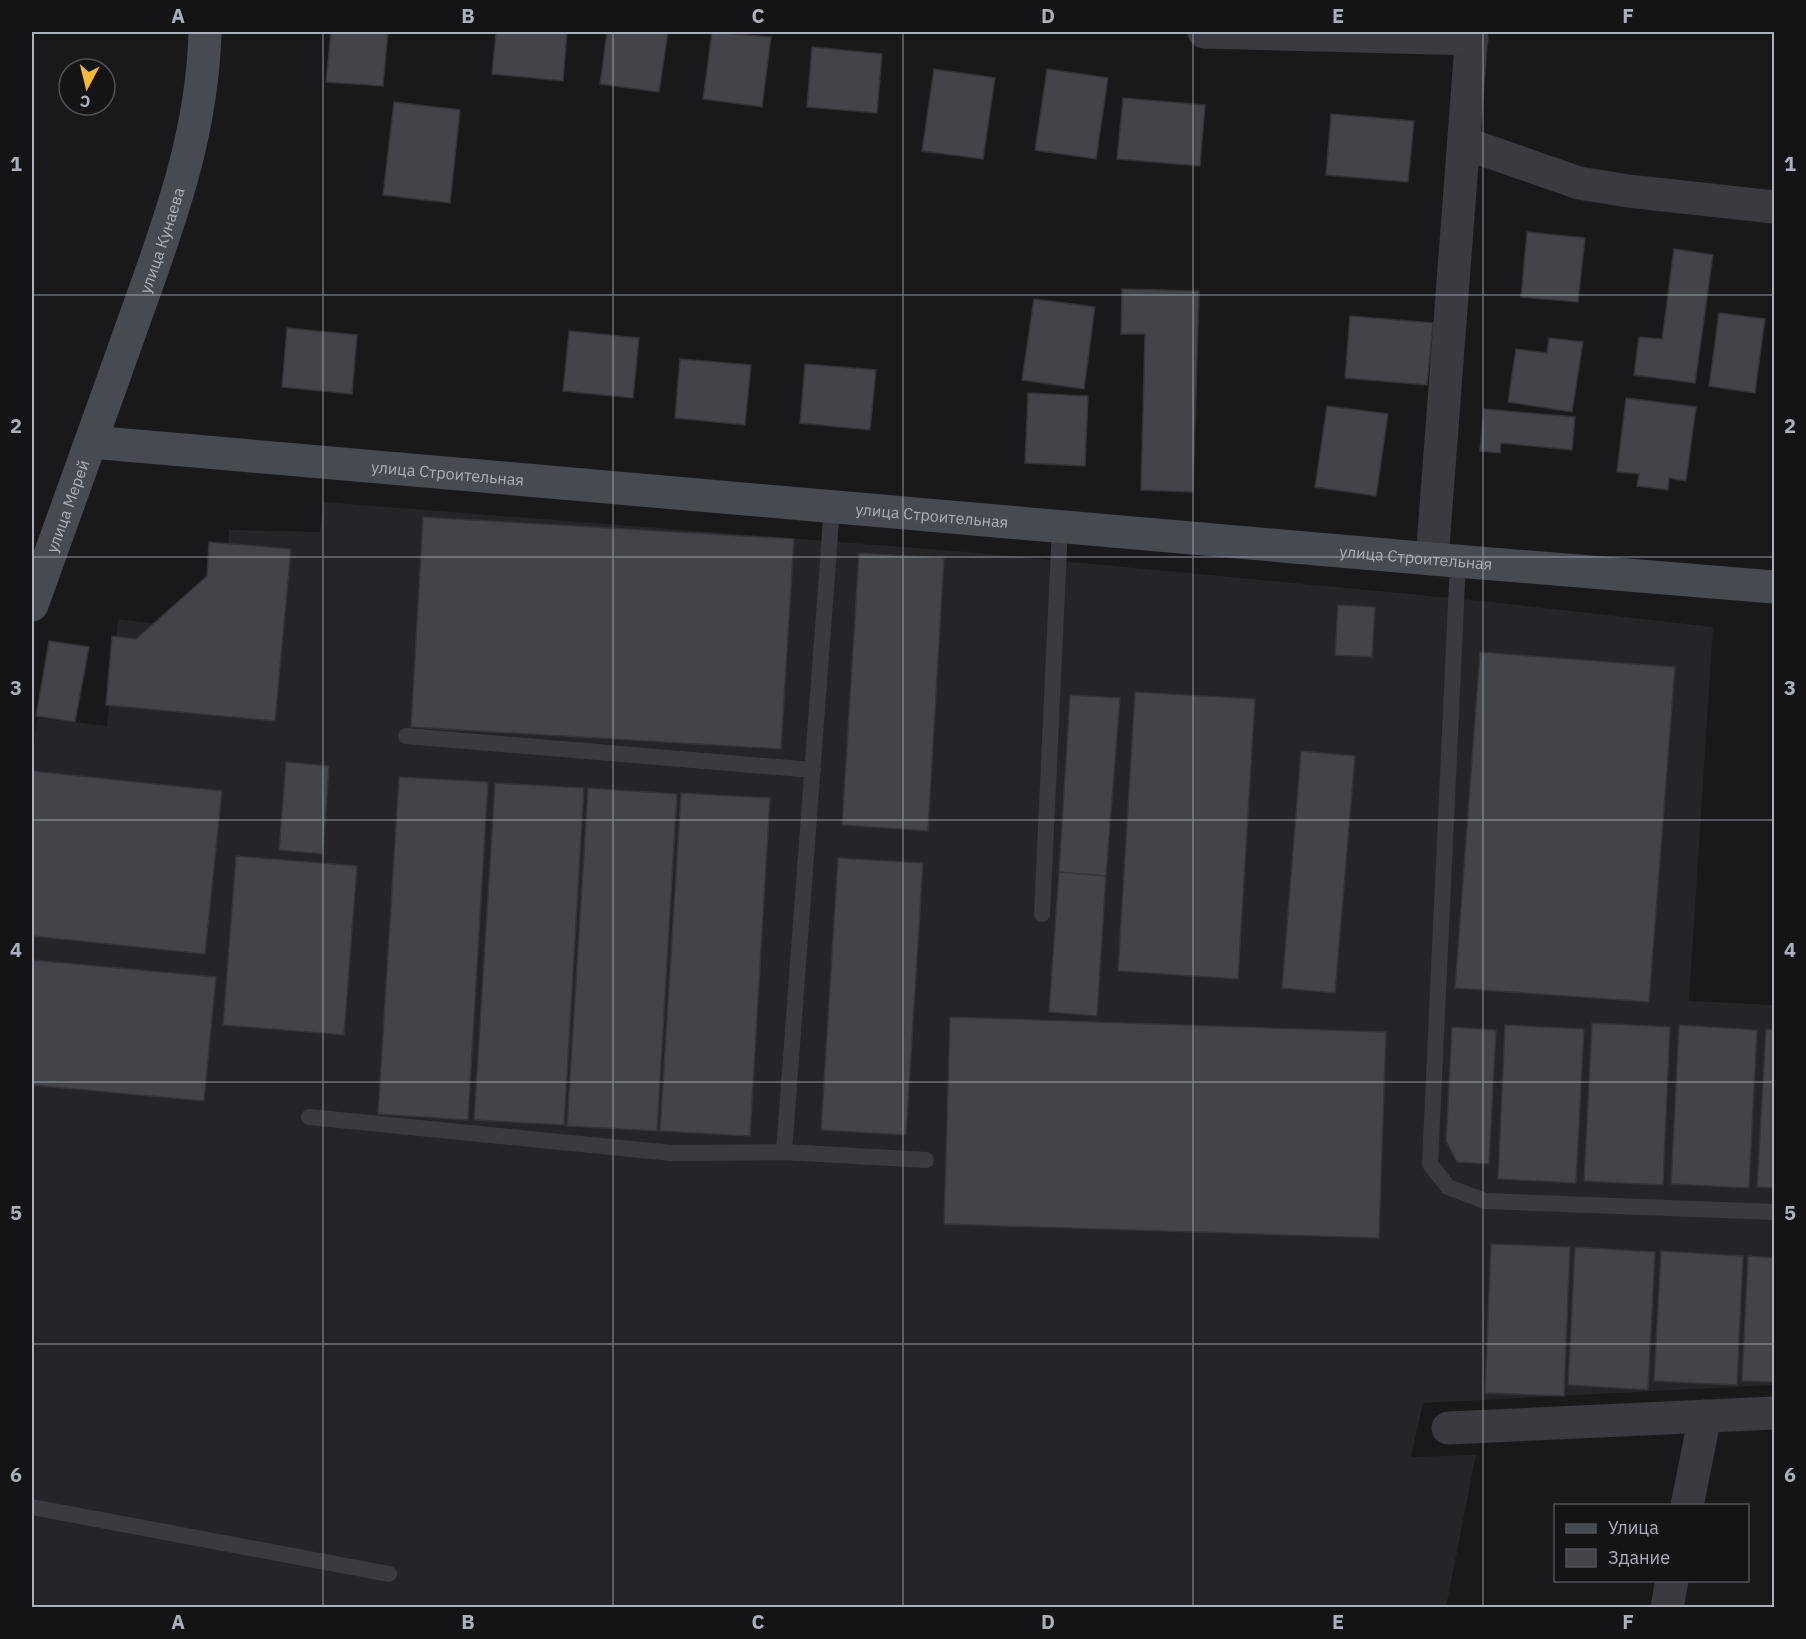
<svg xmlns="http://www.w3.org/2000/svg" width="1806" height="1639" font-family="'IBM Plex Sans',sans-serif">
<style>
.built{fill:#252529}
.building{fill:#434449;stroke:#333338;stroke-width:1.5}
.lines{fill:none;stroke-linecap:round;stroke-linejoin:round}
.lane{stroke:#3a3b41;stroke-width:16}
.street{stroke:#3a3b41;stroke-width:33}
.secondary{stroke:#484a51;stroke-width:33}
.grid{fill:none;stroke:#abb0bb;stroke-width:1.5;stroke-opacity:0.55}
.labels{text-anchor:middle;stroke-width:4.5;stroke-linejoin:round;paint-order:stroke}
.street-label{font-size:16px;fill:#abb0bb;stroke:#141417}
.neatline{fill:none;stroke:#abb0bb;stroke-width:2}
.grid-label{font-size:20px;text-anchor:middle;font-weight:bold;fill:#abb0bb}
</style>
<rect width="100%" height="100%" fill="#19191c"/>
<path class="built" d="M323 502 967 552 1483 601 1713 627 1689 1001 1774 1005V1385L1423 1403 1411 1457 1476 1455 1446 1607 32 1608V765L37 718 107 726 118 619 167 625 228 559 229 530 320 532Z"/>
<path class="building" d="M331 32H388L383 86 326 82Z
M496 32H567L563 81 492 74Z
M607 32H668L659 92 600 84Z
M712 32 771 37 762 107 703 99Z
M812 47 882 54 877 113 807 107Z
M934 69 995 78 983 159 922 151Z
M1047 69 1108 78 1096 159 1035 150Z
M1123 98 1205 105 1200 166 1117 159Z
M394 102 460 110 450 203 383 195Z
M1331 114 1414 121 1408 182 1326 175Z
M1527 232 1585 238 1578 302 1521 297Z
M1674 249 1713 255 1695 383 1634 375 1639 337 1662 339Z
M1122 289 1199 291 1193 492 1141 490 1145 334H1121Z
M1034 299 1095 307 1084 389 1022 380Z
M1719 313 1765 319 1755 393 1709 386Z
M1350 316 1433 323 1427 385 1345 378Z
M287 328 357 335 352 394 282 387Z
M569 331 639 338 633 398 563 391Z
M1549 338 1583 342 1572 412 1508 402 1516 349 1547 353Z
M680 359 751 365 745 425 675 418Z
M805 364 876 370 870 430 800 423Z
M1028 393 1088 396 1085 466 1025 463Z
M1626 398 1696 407 1686 481 1669 478 1668 490 1637 486 1639 474 1617 472Z
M1327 406 1388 414 1376 496 1315 487Z
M1484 409 1575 417 1572 450 1501 443 1500 453 1480 451Z
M423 517 794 539 781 749 411 727Z
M209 542 291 549 275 721 106 705 112 636 136 639 207 576Z
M859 553 944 558 928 831 842 825Z
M1338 605 1375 607 1372 657 1335 655Z
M49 641 89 647 75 722 36 716Z
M1480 652 1675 667 1649 1002 1455 988Z
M1135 692 1255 699 1238 979 1118 971Z
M1070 695 1120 698 1106 876 1059 872Z
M1301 751 1355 756 1335 993 1282 988Z
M286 762 329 766 323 854 279 850Z
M32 771 222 791 205 954 32 936Z
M399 777 488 782 468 1120 378 1114Z
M495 783 584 788 564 1125 474 1120Z
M588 788 677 794 657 1131 567 1126Z
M681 793 770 798 750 1136 660 1131Z
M236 856 357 866 344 1035 223 1025Z
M838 858 923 863 906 1135 821 1130Z
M1059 872 1106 876 1097 1016 1049 1012Z
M32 960 216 977 204 1101 32 1085Z
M950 1017 1386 1032 1379 1238 944 1224Z
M1592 1023 1670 1027 1663 1185 1584 1181Z
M1505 1025 1584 1029 1576 1183 1498 1179Z
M1679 1025 1757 1030 1749 1188 1671 1184Z
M1452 1027 1496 1030 1489 1164 1457 1162 1446 1141Z
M1766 1029 1774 1030V1188L1757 1187Z
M1491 1244 1570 1247 1564 1396 1485 1393Z
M1575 1247 1655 1252 1648 1390 1568 1385Z
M1661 1251 1743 1256 1737 1385 1654 1381Z
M1748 1256 1774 1258V1382L1742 1381Z"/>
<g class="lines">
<path class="lane" d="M1458 561 1430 1164 1448 1187 1485 1201 1774 1212
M406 736 813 770
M1042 914 1060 527
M309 1117 672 1153 784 1152 926 1160
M784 1152 832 507
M32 1507 389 1574"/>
<path class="street" d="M1204 32 1472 39
M1464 143 1579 183 1628 191 1774 207
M1432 559 1472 32
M1448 1428 1774 1413
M1687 1506 1705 1416
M1667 1608 1672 1580"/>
<g class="secondary">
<path id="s1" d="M91 442 1432 559 1774 587"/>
<path id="s2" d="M32 605C64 515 97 425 129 335 165 233 202 142 205 32"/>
</g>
</g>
<path class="grid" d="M323 32V1608M613 32V1608M903 32V1608M1193 32V1608M1483 32V1608M32 295H1774M32 557H1774M32 820H1774M32 1082H1774M32 1344H1774"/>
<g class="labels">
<g class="street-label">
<text dy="6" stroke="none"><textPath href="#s2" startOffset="387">улица Кунаева</textPath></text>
<text dy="6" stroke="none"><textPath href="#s1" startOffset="358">улица Строительная</textPath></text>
<text dy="6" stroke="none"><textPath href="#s2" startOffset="105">улица Мерей</textPath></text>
<text dy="6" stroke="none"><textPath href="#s1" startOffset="844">улица Строительная</textPath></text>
<text dy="6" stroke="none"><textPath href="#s1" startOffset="1330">улица Строительная</textPath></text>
</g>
</g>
<rect width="1806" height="1639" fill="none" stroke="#141417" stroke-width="66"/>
<rect x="1554" y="1504" width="195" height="78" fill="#141417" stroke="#505259" stroke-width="1.5"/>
<rect x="1566" y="1524" width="30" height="9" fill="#484a51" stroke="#505259" stroke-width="1.5"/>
<text x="1608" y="1534" font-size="18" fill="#abb0bb">Улица</text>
<rect x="1566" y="1549" width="30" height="18" fill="#434449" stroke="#505259" stroke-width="1.5"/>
<text x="1608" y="1564" font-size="18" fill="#abb0bb">Здание</text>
<g transform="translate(87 87) rotate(187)"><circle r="28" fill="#141417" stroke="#505259" stroke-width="1.5"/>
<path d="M0-4.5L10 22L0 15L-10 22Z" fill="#f6b936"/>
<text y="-9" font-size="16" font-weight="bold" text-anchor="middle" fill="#abb0bb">С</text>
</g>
<rect x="33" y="33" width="1740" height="1573" class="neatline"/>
<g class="grid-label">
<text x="178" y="23">A</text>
<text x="468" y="23">B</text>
<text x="758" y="23">C</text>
<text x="1048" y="23">D</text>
<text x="1338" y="23">E</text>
<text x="1628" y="23">F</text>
<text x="16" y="171">1</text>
<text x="1790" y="171">1</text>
<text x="16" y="433">2</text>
<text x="1790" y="433">2</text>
<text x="16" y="695">3</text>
<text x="1790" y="695">3</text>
<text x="16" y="957">4</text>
<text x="1790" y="957">4</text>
<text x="16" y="1220">5</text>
<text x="1790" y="1220">5</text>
<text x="16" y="1482">6</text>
<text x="1790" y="1482">6</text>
<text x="178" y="1629">A</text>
<text x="468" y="1629">B</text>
<text x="758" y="1629">C</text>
<text x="1048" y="1629">D</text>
<text x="1338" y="1629">E</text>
<text x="1628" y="1629">F</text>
</g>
</svg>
